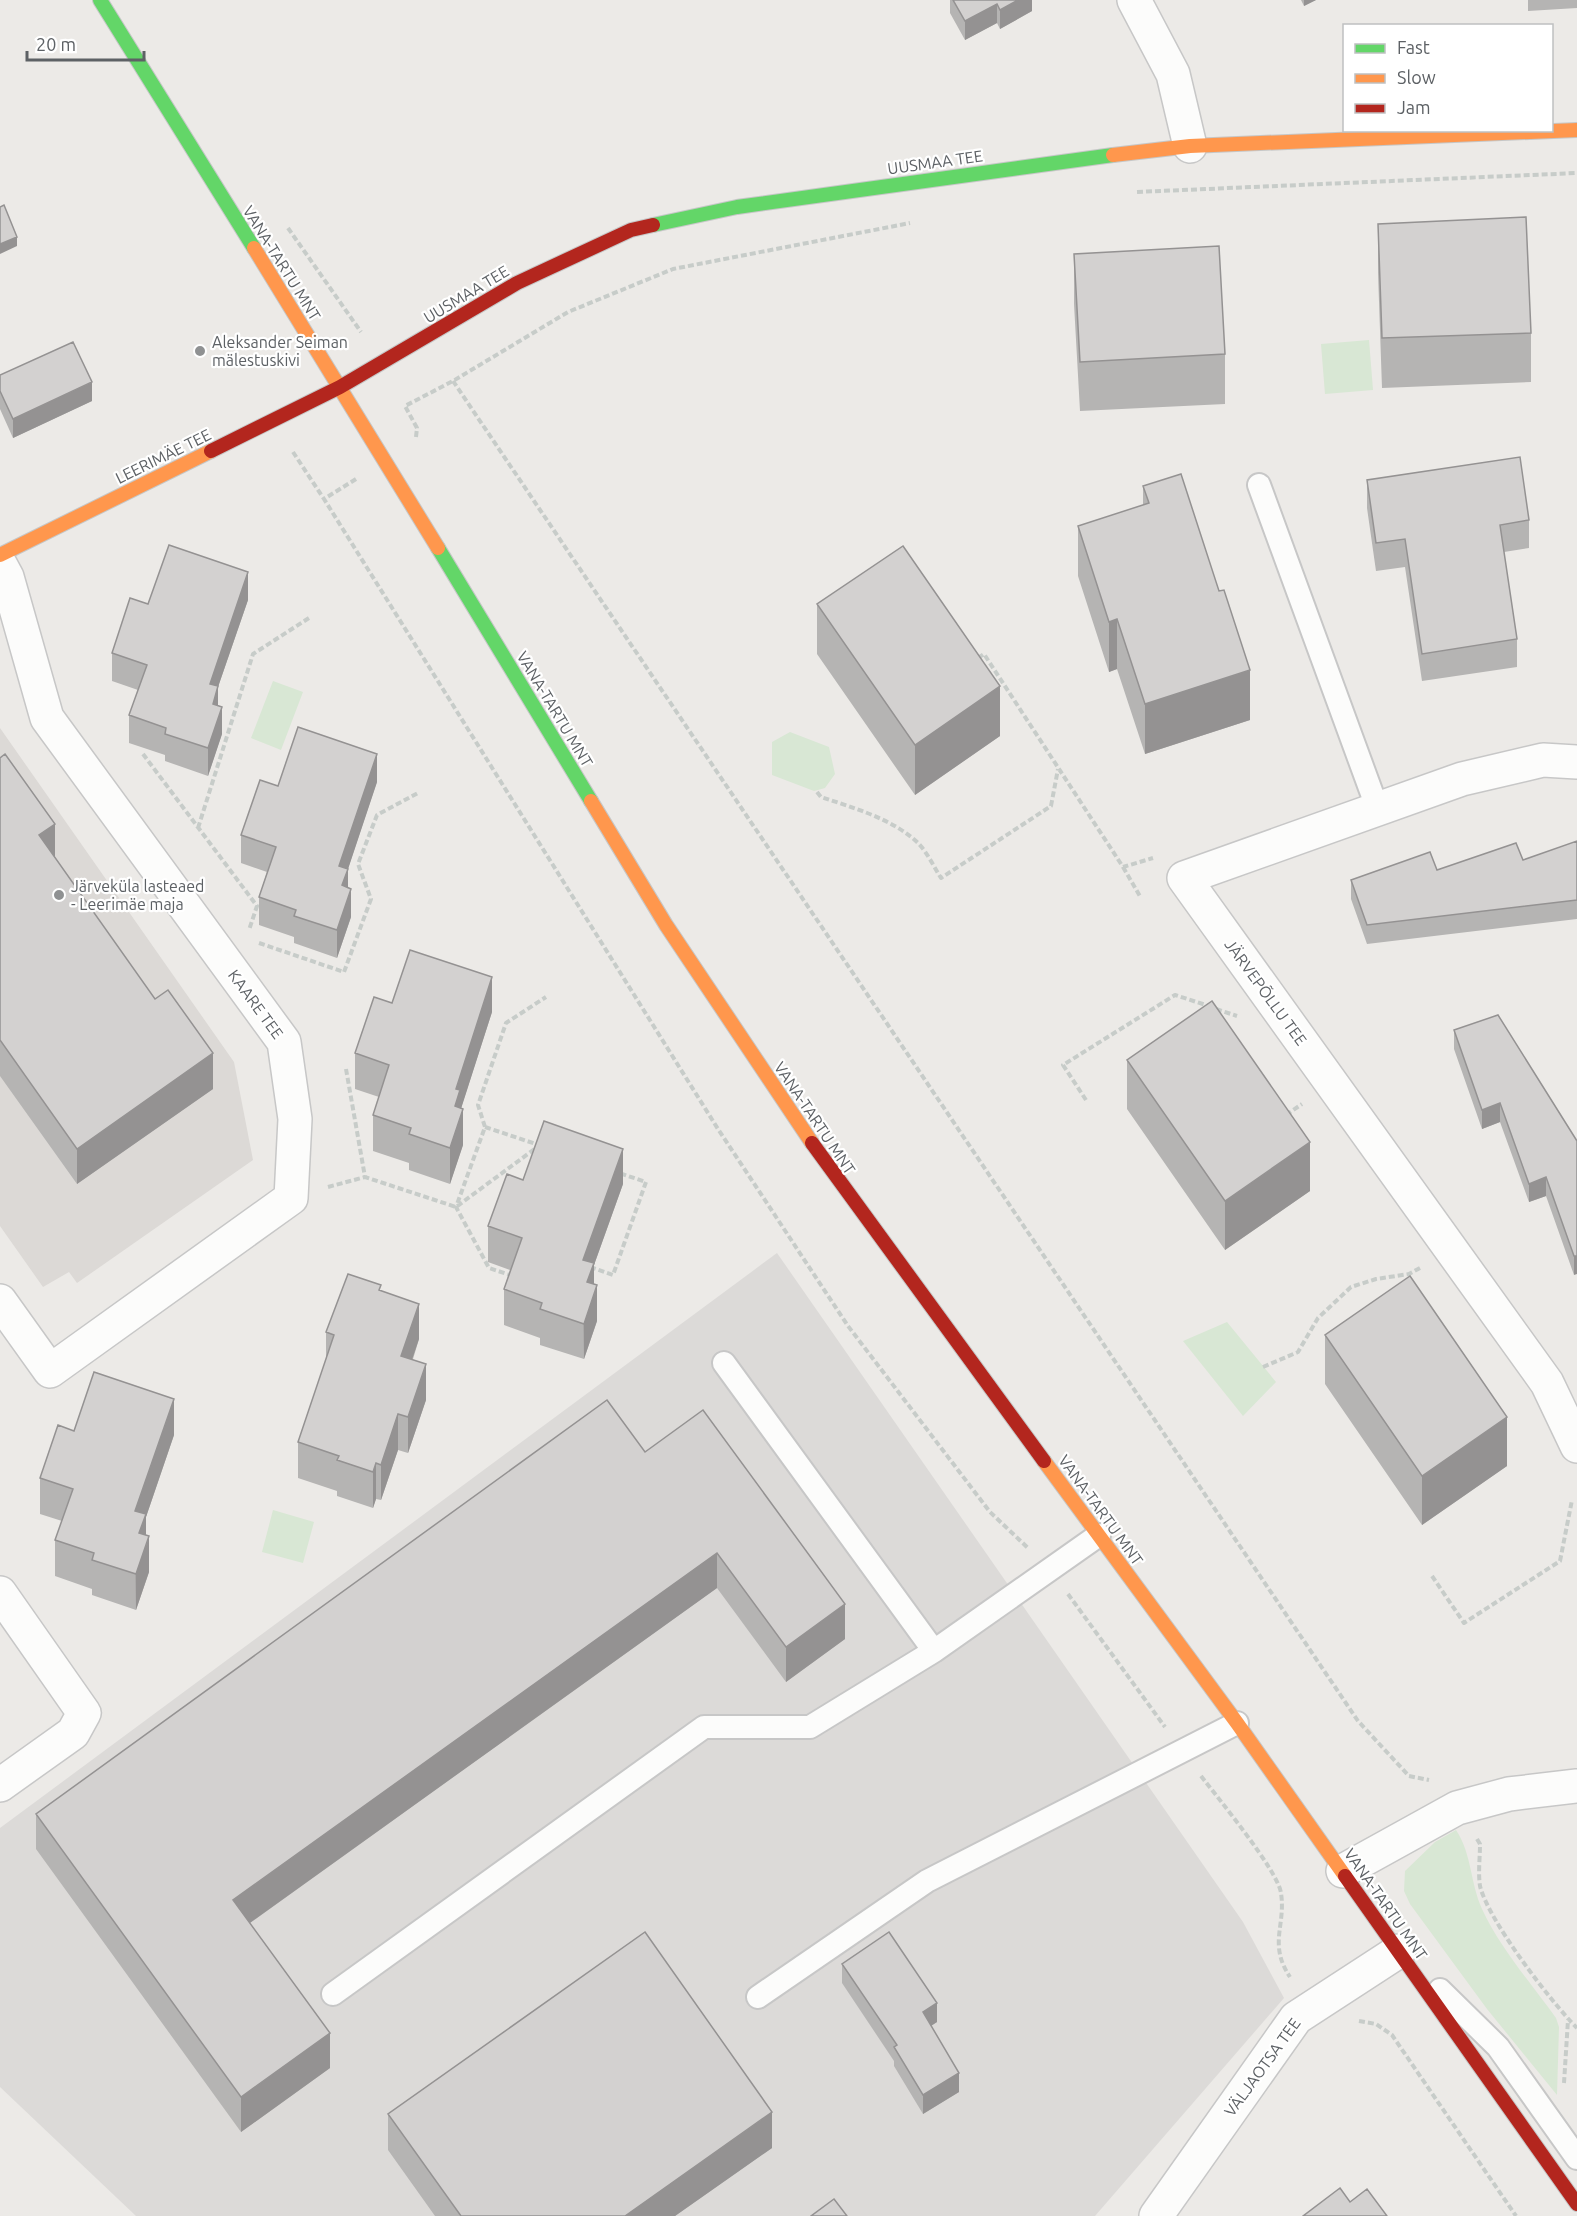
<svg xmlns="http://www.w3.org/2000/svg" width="1577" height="2216" font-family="Ubuntu,sans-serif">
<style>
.industrial{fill:#dcdad8}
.education{fill:#dcd9d6}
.green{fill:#d8e7d4}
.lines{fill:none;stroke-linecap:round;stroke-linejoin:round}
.lane-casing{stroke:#c7c7c7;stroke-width:26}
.street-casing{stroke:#c7c7c7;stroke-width:36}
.fast-casing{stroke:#c6c7c7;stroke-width:16}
.slow-casing{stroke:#c6c7c7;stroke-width:16}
.jam-casing{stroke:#c6c7c7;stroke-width:16}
.path{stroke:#c7ccc9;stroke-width:4;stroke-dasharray:6 3;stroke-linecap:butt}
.lane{stroke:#fcfcfb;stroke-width:22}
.street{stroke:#fcfcfb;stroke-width:33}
.fast{stroke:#63d668;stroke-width:14}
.slow{stroke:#ff974d;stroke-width:14}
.jam{stroke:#b3261e;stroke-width:14}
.wall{fill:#b5b4b3}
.shaded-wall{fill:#949292}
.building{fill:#d3d1d0;stroke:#949292;stroke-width:1.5}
.poi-dot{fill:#8f9192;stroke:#fff;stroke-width:2}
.labels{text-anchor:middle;stroke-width:4.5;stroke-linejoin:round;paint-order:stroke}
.street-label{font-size:16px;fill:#5d6165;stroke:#fff}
.poi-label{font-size:16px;fill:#5d6165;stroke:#fff;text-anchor:start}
</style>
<rect width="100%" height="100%" fill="#eceae7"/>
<path class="industrial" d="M777 1253 1243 1922 1284 1998 1095 2216H136L0 2087V1828Z"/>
<path class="education" d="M0 728 234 1062 253 1160 77 1283 69 1272 43 1287 0 1226Z"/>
<path class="green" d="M1369 340 1373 390 1325 394 1321 344Z
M273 681 303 692 281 750 251 738Z
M790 732 829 747 835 774 825 788 814 791 772 775V742Z
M1227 1322 1276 1382 1243 1416 1183 1341Z
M273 1510 314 1522 303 1563 262 1552Z
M1456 1830C1472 1854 1470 1883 1482 1909 1500 1948 1531 1983 1556 2018L1559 2027 1557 2095 1487 2009 1410 1904 1404 1891 1405 1871 1435 1842Z"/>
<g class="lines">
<g class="lane-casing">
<path id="lane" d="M1259 485 1378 810
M724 1363 934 1651
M1440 1990 1498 2047 1577 2158
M333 1994 704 1727H810L934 1651 1099 1535
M758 1997 927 1881 1237 1723"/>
</g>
<g class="street-casing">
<path id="street" d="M1134 0 1173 74 1190 146
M0 564 7 577 47 718 284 1042 295 1119 291 1198 50 1371 0 1301
M1577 762 1543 760 1462 779 1184 878 1547 1383 1577 1446
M0 1593 84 1713 73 1733 0 1785
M1343 1871 1457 1808 1509 1794 1577 1786
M1156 2216 1296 2018 1399 1951"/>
</g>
<g class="fast-casing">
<path id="fast" d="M100 0 254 248
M653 225 737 207 1113 155
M438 548 591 801"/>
</g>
<g class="slow-casing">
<path id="slow" d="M1113 155 1190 146 1577 130
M254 248 438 548
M0 555 211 451
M591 801 666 925 812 1143
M1044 1461 1237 1723 1345 1876"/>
</g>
<g class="jam-casing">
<path id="jam" d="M211 451 340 387 517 283 631 230 653 225
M812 1143 1044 1461
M1345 1876 1577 2204"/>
</g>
<path class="path" d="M1137 192 1577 173
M288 228 361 332
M453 381 1358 1721 1409 1776 1429 1780
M416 437 417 428 405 406 453 381 568 312 673 269 910 223
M293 452 324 499
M356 479 324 499 718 1129 848 1326 990 1512 1028 1548
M978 658 984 654 1123 867 1153 858
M143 754 257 906 249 930
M817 792 821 797C854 808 893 819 918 843 927 852 934 867 941 878L1051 806 1058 769
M198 828 253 654 309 618
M1123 867 1141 898
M259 943 344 972 371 899 358 864 377 815 418 793
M1216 1009 1237 1016
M346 1069 365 1177 456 1207 536 1148
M1086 1100 1063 1065 1175 995 1209 1006
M1286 1115 1302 1104
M485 1127 539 1145
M328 1187 365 1177
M590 1267 613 1275 646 1182 619 1173
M513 1276 489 1268 456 1207 485 1127 478 1105 506 1023 546 997
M1263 1367 1298 1352 1318 1318 1351 1287 1376 1279 1409 1274 1420 1268
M1432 1576 1464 1623 1560 1561 1572 1500
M1068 1594 1165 1727
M1201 1776C1218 1798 1278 1871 1281 1893 1286 1926 1268 1944 1290 1977
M1477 1839 1480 1844C1480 1857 1478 1873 1480 1886 1488 1920 1551 2002 1577 2028
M1359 2021 1376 2024 1392 2035 1516 2216
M1564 2083 1568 2020"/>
<use href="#lane" class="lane"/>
<use href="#street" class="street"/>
<use href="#fast" class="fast"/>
<use href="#slow" class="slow"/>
<use href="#jam" class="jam"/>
</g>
<path class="wall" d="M950 0H1032V11L1000 29 997 23 965 40 950 13Z
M1301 0H1316L1304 6Z
M1528 0H1577V8L1528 11Z
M1378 224 1531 333V382L1382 388 1378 273Z
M1074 254 1225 354V404L1080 411 1074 304Z
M0 375 92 401 13 438 0 409Z
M1367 480 1529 520V548L1504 552 1517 639V667L1422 681 1405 567 1376 571 1367 508Z
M1143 486 1250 720 1145 754 1117 669 1109 672 1078 576V526L1143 505Z
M248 600 218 687V705L222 734 208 776 165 761V755L129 743V715L138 690 112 681V653L148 604Z
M817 604 1000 736 915 795 817 654Z
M0 758 55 857 213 1089 77 1184 0 1076Z
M377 782 348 869V888L351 917 337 958 294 943V937L259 925V897L267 872 241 863V835L278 786Z
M1577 841V919L1367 944 1351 899V880L1523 860Z
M392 1003 492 1012 461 1108 463 1145 450 1184 409 1170V1163L373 1151V1115L379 1097 355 1089V1053Z
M1454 1030 1577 1141 1574 1275 1546 1196 1529 1202 1500 1122 1482 1129 1454 1049Z
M1127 1060 1310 1191 1225 1250 1127 1109Z
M523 1180 623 1184 594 1265V1284L597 1321 584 1359 540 1345V1338L504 1325V1289L510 1270 488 1262V1226Z
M381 1290 419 1339 413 1359 426 1400 408 1453 398 1450 381 1500 376 1499 373 1508 337 1496V1491L298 1478V1442L326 1360V1332Z
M1325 1335 1507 1466 1422 1525 1325 1384Z
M74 1431 174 1435 146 1517V1535L149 1572 136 1610 92 1595V1589L55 1576V1540L62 1521 40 1514V1478Z
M645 1452 845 1639 786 1682 717 1588 250 1923 330 2068 241 2132 36 1849V1814Z
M842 1964 937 2022 931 2026 959 2092 923 2114 894 2066V2061L842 1983Z
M388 2114 772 2148 675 2216H435L388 2150Z"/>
<path class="shaded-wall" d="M1018 0H1032V11L1000 29V10Z
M1304 0H1316L1304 6Z
M997 4V23L965 40V21Z
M17 237V246L0 254V244Z
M92 382V401L13 438V419Z
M248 572V600L218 687V714L213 731 210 684Z
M1117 619V669L1109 672V622Z
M1250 670V720L1145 754V704Z
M1000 686V736L915 795V745Z
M222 707V734L208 776V748Z
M377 754V782L348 869V896L342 913 339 866Z
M55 824V860L39 835Z
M351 889V917L337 958V930Z
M492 977V1012L460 1112 463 1109V1145L450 1184V1148L456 1089Z
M213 1053V1089L77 1184V1149Z
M1500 1103V1122L1482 1129V1110Z
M1310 1142V1191L1225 1250V1201Z
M623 1149V1184L594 1265V1295L597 1285V1321L584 1359 583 1260Z
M1546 1177V1196L1529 1202V1184Z
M1574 1256H1577V1274L1574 1275Z
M419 1304V1339L401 1392V1356Z
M426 1364V1400L408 1453V1417Z
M174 1399V1435L146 1517V1546L149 1536V1572L136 1610 135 1511Z
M398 1414V1450L381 1500V1465Z
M1507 1417V1466L1422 1525V1476Z
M376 1463V1499L373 1508V1472Z
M717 1553V1588L233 1935V1900Z
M845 1604V1639L786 1682V1647Z
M937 2003V2022L923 2031V2012Z
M330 2033V2068L241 2132V2097Z
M959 2073V2092L923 2114V2095Z
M772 2112V2148L675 2216H625Z"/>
<path class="building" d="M953 0H1018L1000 10 997 4 965 21Z
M4 205 17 237 0 244V207Z
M1526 217 1531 333 1382 338 1378 224Z
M1219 246 1225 354 1080 362 1074 254Z
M73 342 92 382 13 419 0 391V375Z
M1520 457 1529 520 1500 525 1517 639 1422 654 1405 539 1376 543 1367 480Z
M1181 474 1219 591 1224 590 1250 670 1145 704 1117 619 1109 622 1078 526 1149 503 1143 486Z
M169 545 248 572 210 684 218 686 213 704 222 707 208 748 165 734 166 728 129 715 147 665 112 653 130 598 148 604Z
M903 546 1000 686 915 745 817 604Z
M298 727 377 754 339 866 348 869 342 885 351 889 337 930 294 916 296 910 259 897 276 847 241 835 260 780 278 786Z
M5 754 55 824 39 835 155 999 168 990 213 1053 77 1149 0 1040V758Z
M1577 841V900L1367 925 1351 880 1430 852 1437 870 1516 843 1523 860Z
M410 950 492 977 456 1089 460 1090 455 1106 463 1109 450 1148 409 1134 411 1128 373 1115 389 1065 355 1053 374 997 392 1003Z
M1212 1001 1310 1142 1225 1201 1127 1060Z
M1498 1015 1577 1141V1256H1574L1546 1177 1529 1184 1500 1103 1482 1110 1454 1030Z
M544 1121 623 1149 583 1260 594 1263 587 1282 597 1285 584 1324 540 1309 542 1303 504 1289 522 1238 488 1226 507 1174 523 1180Z
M348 1274 381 1285 379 1290 419 1304 401 1356 426 1364 408 1417 398 1414 381 1465 376 1463 373 1472 337 1460 339 1456 298 1442 334 1335 326 1332Z
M1410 1276 1507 1417 1422 1476 1325 1335Z
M94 1372 174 1399 135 1511 146 1514 139 1533 149 1536 136 1574 92 1560 94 1553 55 1540 73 1489 40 1478 58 1425 74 1431Z
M607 1400 645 1452 703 1410 845 1604 786 1647 717 1553 233 1900 330 2033 241 2097 36 1814Z
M645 1932 772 2112 625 2216H461L388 2114Z
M889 1932 937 2003 923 2012 959 2073 923 2095 894 2047 897 2045 842 1964Z
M1340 2188 1350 2202 1367 2189 1387 2216H1303Z
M834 2199 847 2216H811Z"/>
<g class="poi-dot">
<circle cx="200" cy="351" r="6"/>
<circle cx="59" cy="895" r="6"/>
</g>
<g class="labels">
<g class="street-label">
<text transform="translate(935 162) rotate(-8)" y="6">UUSMAA TEE</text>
<text transform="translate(282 263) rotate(58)" y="6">VANA-TARTU MNT</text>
<text transform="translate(466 294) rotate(-31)" y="6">UUSMAA TEE</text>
<text transform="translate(163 456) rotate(-26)" y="6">LEERIMÄE TEE</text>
<text transform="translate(555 709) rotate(59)" y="6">VANA-TARTU MNT</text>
<text transform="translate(1266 992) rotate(54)" y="6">JÄRVEPÕLLU TEE</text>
<text transform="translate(256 1004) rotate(54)" y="6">KAARE TEE</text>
<text transform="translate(815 1118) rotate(56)" y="6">VANA-TARTU MNT</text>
<text transform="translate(1101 1510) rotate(54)" y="6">VANA-TARTU MNT</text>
<text transform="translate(1386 1904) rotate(55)" y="6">VANA-TARTU MNT</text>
<text transform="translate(1262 2067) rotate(-54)" y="6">VÄLJAOTSA TEE</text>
</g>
<g class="poi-label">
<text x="212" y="348">Aleksander Seiman<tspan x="212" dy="18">mälestuskivi</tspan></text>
<text x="71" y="892">Järveküla lasteaed<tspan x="71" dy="18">- Leerimäe maja</tspan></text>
</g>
</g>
<rect x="1343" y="24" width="210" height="108" fill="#ffffff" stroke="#bec0c1" stroke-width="1.5"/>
<rect x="1355" y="44" width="30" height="9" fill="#63d668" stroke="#bec0c1" stroke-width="1.5"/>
<text x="1397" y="54" font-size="18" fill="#5d6165">Fast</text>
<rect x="1355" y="74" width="30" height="9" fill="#ff974d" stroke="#bec0c1" stroke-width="1.5"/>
<text x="1397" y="84" font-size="18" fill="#5d6165">Slow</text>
<rect x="1355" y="104" width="30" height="9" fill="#b3261e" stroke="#bec0c1" stroke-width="1.5"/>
<text x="1397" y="114" font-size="18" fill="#5d6165">Jam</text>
<path d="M27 51v9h117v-9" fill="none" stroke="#5d6165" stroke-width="3"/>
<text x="36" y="51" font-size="18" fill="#5d6165" stroke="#ffffff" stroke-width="4.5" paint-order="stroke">20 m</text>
</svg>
